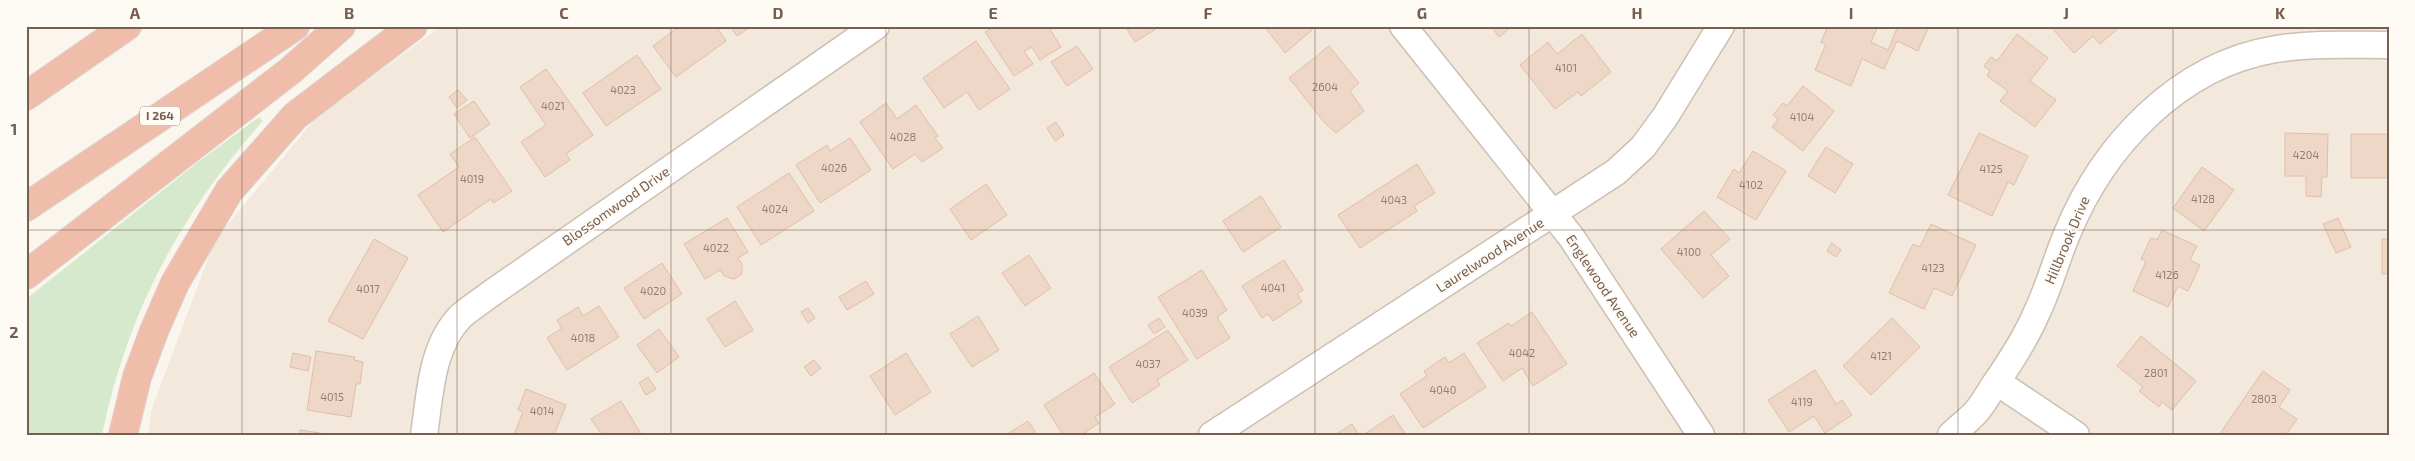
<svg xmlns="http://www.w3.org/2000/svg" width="2415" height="461" font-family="'Exo 2',sans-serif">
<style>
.residential{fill:#f3e8dc}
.green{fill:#d7e9cc}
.building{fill:#efd7c7;stroke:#e0bea8}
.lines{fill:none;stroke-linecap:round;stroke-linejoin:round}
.minor-casing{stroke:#cdbfb3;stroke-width:29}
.motorway-casing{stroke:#d9d2ce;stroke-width:30}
.minor{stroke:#fff;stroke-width:26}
.motorway{stroke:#f0bdaa;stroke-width:28}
.grid{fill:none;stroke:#765e51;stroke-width:1;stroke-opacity:0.55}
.labels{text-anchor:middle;stroke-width:4;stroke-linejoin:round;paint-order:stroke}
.number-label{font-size:11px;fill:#947c6e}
.shield{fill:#fefaf4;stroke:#9f8d82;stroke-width:1}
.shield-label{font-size:12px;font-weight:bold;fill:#765e51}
.street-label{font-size:14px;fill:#765e51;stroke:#fefaf4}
.neatline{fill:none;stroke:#765e51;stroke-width:2}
.grid-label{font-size:16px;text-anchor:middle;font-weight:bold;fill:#765e51}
</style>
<rect width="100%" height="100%" fill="#fbf6ed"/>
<path class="residential" d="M441 26H2389V435H148L152 408 215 240 314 120Z"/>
<path class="green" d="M259 117 263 121C180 214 127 313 102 435H26V299L198 162Z"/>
<path class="building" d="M680 26H716L726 41 676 77 653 46Z
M730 26H752L737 36Z
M995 26H1048L1061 47 1040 60 1032 47 1024 51 1033 64 1014 76 985 32Z
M1125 26H1154L1156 29 1135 42Z
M1264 26H1309L1312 30 1285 53Z
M1491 26H1512L1499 37Z
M1828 26H1878L1871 42 1888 50 1898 26H1929L1918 51 1897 41 1884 69 1862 59 1851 86 1815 70 1826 44 1821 42Z
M2050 26H2121L2100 44 2093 36 2074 53Z
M1582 34 1611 72 1581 96 1578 92 1555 109 1520 65 1548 42 1557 54Z
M2017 34 2048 58 2030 81 2056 100 2035 127 2000 101 2008 91 1987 76 1990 71 1984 66 1991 57 1997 61Z
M976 41 1010 89 979 110 967 92 944 108 923 78Z
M1077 46 1093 69 1067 86 1051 62Z
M1329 46 1359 83 1350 91 1364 111 1336 133 1324 122 1289 78Z
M637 55 661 89 606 126 583 93Z
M546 69 593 135 566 154 570 160 545 177 521 142 546 125 520 87Z
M1803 86 1834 111 1803 151 1772 127 1778 119 1773 115 1783 103 1787 106Z
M458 90 467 100 457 108 449 97Z
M474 101 490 124 470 138 454 114Z
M886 103 897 119 916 105 938 136 935 138 943 148 922 162 915 154 893 169 860 122Z
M1056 122 1064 135 1055 141 1047 128Z
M1979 133 2028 156 2014 185 2008 182 1992 216 1948 195Z
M2285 133 2328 134 2327 177H2322L2321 197 2306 196V176H2285Z
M2351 134H2389V178H2351Z
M475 137 512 191 493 203 491 199 443 232 418 195 459 167 450 154Z
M850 138 871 170 820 203 796 165 827 145 830 151Z
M1826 147 1853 164 1835 193 1808 176Z
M1753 151 1786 171 1756 220 1717 197 1734 169 1739 173Z
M1417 164 1435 193 1414 206 1417 211 1360 248 1338 215Z
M2202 167 2234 190 2204 231 2173 208Z
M789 173 814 211 761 245 737 207Z
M986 184 1007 215 971 240 950 209Z
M1261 196 1281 227 1243 252 1223 221Z
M1704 211 1730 239 1711 255 1729 276 1703 298 1661 249Z
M727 218 748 252 738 258 742 264V274L734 279 724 276 720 270 705 279 684 244Z
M2338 218 2351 247 2336 253 2323 224Z
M1931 224 1976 245 1952 296 1934 288 1924 309 1889 293 1913 244 1920 247Z
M2162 230 2197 246 2190 260 2200 265 2188 291 2178 286 2168 307 2133 291 2146 261 2141 259 2151 238 2157 240Z
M374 239 408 258 363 339 328 321Z
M2382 239H2389V274H2382Z
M1832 243 1841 250 1836 257 1827 251Z
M1029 255 1051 288 1025 306 1002 273Z
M1284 260 1303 290 1297 294 1302 302 1273 321 1268 314 1262 318 1242 286Z
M662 263 682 294 644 319 624 288Z
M1202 270 1227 310 1217 317 1230 338 1197 359 1158 297Z
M866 281 874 294 847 310 839 297Z
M735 301 753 330 725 347 707 319Z
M599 306 619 337 567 370 547 338 562 328 557 320 578 307 583 316Z
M808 308 815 318 808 323 801 312Z
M1532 312 1567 364 1533 386 1522 368 1503 381 1477 343 1509 323 1511 326Z
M978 316 999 350 972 367 950 334Z
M1159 318 1165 327 1154 334 1148 325Z
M1892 318 1920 347 1871 395 1843 366Z
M659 329 679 357 657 373 637 345Z
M1168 330 1188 360 1157 380 1160 385 1132 403 1109 367Z
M2141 336 2196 381 2172 410 2162 402 2159 407 2139 391 2143 387 2117 366Z
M316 351 355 357 354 360 363 362 360 384H356L351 417 307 410Z
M293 353 311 357 308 371 290 367Z
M906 353 931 392 895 415 870 376Z
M1464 353 1486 387 1423 428 1400 394 1427 376 1424 371 1445 357 1449 363Z
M814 360 821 368 811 376 804 367Z
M1815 370 1836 404 1842 400 1852 415 1825 433 1814 416 1789 432 1768 400Z
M2263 371 2290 390 2279 407 2297 419 2286 435H2219Z
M1094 373 1115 404 1095 417 1099 423 1082 435H1063L1044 405Z
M648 377 656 389 646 395 639 383Z
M526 389 566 405 554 435H514L523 412 518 410Z
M621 401 641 434 640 435H602L591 419Z
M1393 415 1406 435H1363Z
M1028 421 1037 435H1006Z
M1352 424 1359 435H1335Z
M300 430 332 435H300Z"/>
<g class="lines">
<g class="minor-casing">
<path id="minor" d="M1403 26 1572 238 1701 435
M1997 382 2076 435
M424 435C430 395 431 346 461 316 470 308 480 302 489 295L876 26
M1212 435 1616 172 1643 147 1665 117 1721 26
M1951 435C1959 427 1969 420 1976 412 1983 404 1989 393 1995 384 2011 361 2026 338 2037 312 2049 287 2056 260 2067 234 2103 146 2178 65 2276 49 2313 43 2351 45 2389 45"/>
</g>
<g class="motorway-casing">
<path id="motorway" d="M26 96 127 26
M26 207 295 26
M26 275 290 71 341 26
M123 435 137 377 154 331 175 283 229 191 295 116 413 26"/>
</g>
<use href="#minor" class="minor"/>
<use href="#motorway" class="motorway"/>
</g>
<path class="grid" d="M242 26V435M457 26V435M671 26V435M886 26V435M1100 26V435M1315 26V435M1529 26V435M1744 26V435M1958 26V435M2173 26V435M26 230H2389"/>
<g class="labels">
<g class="number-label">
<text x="1566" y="72">4101</text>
<text x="1325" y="91">2604</text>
<text x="623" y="94">4023</text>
<text x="553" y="110">4021</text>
<text x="1802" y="121">4104</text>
<text x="903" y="141">4028</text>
<text x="2306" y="159">4204</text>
<text x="834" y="172">4026</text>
<text x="1991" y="173">4125</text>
<text x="472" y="183">4019</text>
<text x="1751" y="189">4102</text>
<text x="2203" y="203">4128</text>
<text x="1394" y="204">4043</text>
<text x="775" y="213">4024</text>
<text x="716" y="252">4022</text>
<text x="1689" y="256">4100</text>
<text x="1933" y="272">4123</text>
<text x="2167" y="279">4126</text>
<text x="1273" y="292">4041</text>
<text x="368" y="293">4017</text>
<text x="653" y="295">4020</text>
<text x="1195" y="317">4039</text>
<text x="583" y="342">4018</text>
<text x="1522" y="357">4042</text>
<text x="1881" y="360">4121</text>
<text x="1148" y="368">4037</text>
<text x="2156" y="377">2801</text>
<text x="1443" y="394">4040</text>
<text x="332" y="401">4015</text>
<text x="2264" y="403">2803</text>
<text x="1802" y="406">4119</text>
<text x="542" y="415">4014</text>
</g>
<rect class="shield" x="140" y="106.5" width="40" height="19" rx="4"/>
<g class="shield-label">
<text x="160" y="120">I 264</text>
</g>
<g class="street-label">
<text transform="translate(616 206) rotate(-35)" y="5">Blossomwood Drive</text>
<text transform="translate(2067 240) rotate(-67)" y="5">Hillbrook Drive</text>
<text transform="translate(1490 255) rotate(-33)" y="5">Laurelwood Avenue</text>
<text transform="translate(1603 286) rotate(56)" y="5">Englewood Avenue</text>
</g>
</g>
<rect width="2415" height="461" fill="none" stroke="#fefaf4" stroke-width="55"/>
<rect x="28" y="28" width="2360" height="406" class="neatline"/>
<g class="grid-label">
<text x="135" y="19">A</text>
<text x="349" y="19">B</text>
<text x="564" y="19">C</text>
<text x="778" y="19">D</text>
<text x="993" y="19">E</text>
<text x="1208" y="19">F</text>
<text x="1422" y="19">G</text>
<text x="1637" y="19">H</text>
<text x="1851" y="19">I</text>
<text x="2066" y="19">J</text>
<text x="2280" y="19">K</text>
<text x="14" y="135">1</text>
<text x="14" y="338">2</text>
</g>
</svg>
